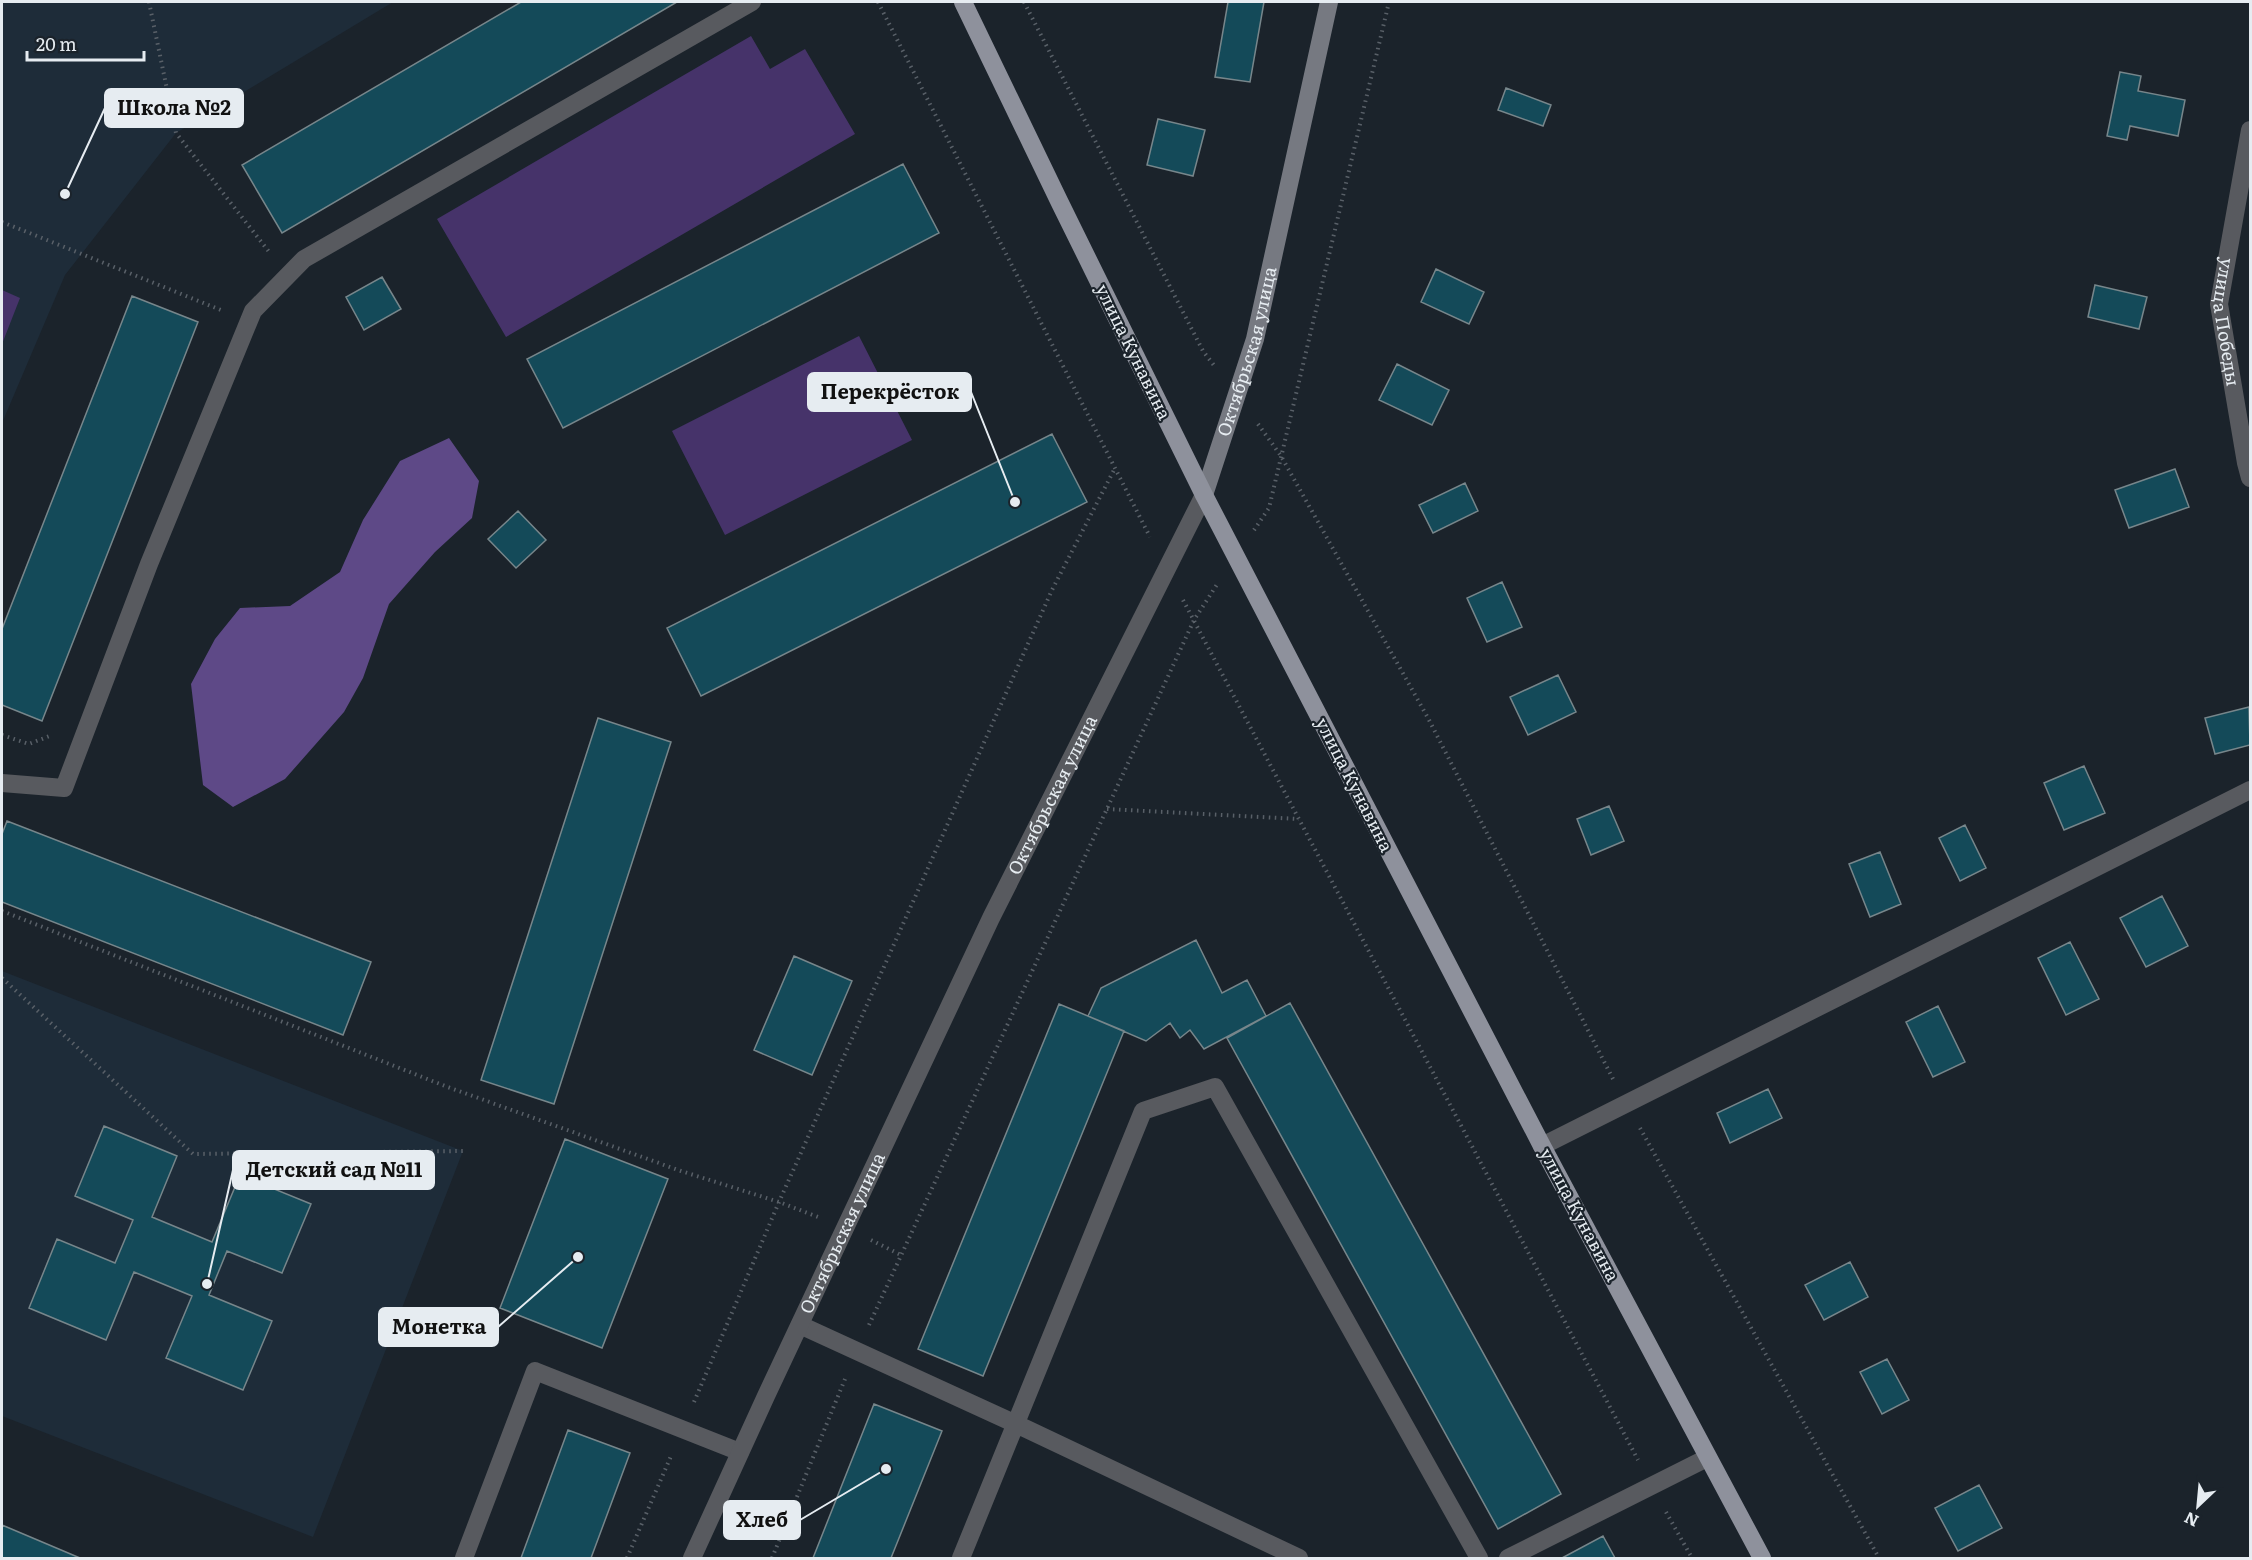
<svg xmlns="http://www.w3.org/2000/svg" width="2252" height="1560" font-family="Literata,serif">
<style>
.built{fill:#1e2c39}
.green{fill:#46336a}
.forest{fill:#5e4987}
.building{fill:#144a59;stroke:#77868b;stroke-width:1.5}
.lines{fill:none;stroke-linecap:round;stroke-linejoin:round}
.path{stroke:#596068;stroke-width:4;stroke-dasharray:1.5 4.5;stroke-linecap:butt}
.lane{stroke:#585a5f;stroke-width:18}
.street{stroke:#585a5f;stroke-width:18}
.secondary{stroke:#767981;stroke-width:18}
.primary{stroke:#8e919c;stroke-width:18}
.labels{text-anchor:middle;stroke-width:4.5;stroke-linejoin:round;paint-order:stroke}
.street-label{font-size:18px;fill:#e6ecf1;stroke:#1b232b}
.leader{fill:none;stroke:#e6ecf1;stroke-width:2}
.callout-dot{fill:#e6ecf1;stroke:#1b232b;stroke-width:2}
.callout{fill:#e6ecf1;stroke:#e6ecf1;stroke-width:2}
.callout-label{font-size:20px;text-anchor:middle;font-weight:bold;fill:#111}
</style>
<rect width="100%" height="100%" fill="#1b232b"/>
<path class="built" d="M2 2H393L176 133 65 275 2 423Z
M2 971 463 1151 313 1537 2 1416Z"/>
<path class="green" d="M751 36 770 69 805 49 855 134 506 337 437 219Z
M2 290 20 298 2 344Z
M859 336 912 440 725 535 672 431Z"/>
<path class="forest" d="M449 438 479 481 472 518 435 552 389 604 363 678 344 712 285 779 233 807 203 785 191 684 215 639 240 608 290 606 340 572 363 520 400 461Z"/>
<path class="building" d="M521 2H677L282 233 242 165Z
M1228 2H1264L1250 82 1215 77Z
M2120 72 2141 76 2138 91 2185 100 2178 136 2130 126 2127 140 2107 136Z
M1506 88 1551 105 1543 126 1498 110Z
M1158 119 1205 130 1193 176 1147 165Z
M903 164 939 233 563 428 527 359Z
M1436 269 1484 292 1469 324 1421 302Z
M382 277 401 309 364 330 346 297Z
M2095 285 2147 297 2139 329 2088 317Z
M132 296 198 322 42 721 2 705V629Z
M1397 364 1449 390 1432 425 1379 400Z
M1052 434 1087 502 701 696 667 628Z
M2175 469 2189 507 2129 528 2115 490Z
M1465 483 1478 511 1433 533 1419 505Z
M518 511 546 540 516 568 488 539Z
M1502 582 1522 627 1487 642 1467 598Z
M1558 675 1576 712 1528 735 1510 697Z
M2249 707 2250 745 2215 754 2205 718Z
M598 718 671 742 554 1104 481 1080Z
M2084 766 2105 813 2064 830 2044 783Z
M1609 806 1624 841 1591 855 1577 819Z
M7 821 371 962 343 1035 2 902V834Z
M1965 825 1986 868 1960 881 1939 838Z
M1880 852 1901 904 1870 917 1849 864Z
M2162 896 2188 946 2146 967 2120 918Z
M1196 940 1222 993 1247 980 1266 1016 1204 1049 1190 1030 1180 1038 1170 1023 1146 1041 1088 1016 1101 988Z
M2070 942 2099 999 2066 1015 2038 958Z
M794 956 852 981 812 1075 754 1050Z
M1290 1003 1561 1494 1498 1529 1227 1038Z
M1059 1004 1124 1031 983 1376 918 1349Z
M1938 1006 1965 1062 1933 1077 1906 1022Z
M1768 1089 1782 1118 1730 1143 1717 1113Z
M104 1126 177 1156 152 1217 212 1242 240 1175 311 1204 282 1273 227 1251 209 1295 272 1321 243 1390 166 1358 192 1296 134 1272 106 1340 29 1308 57 1239 115 1263 133 1220 75 1196Z
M565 1139 668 1179 602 1348 500 1308Z
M1850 1262 1868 1297 1824 1320 1805 1285Z
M1887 1359 1909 1400 1882 1414 1860 1372Z
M874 1404 942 1431 891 1558H813Z
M568 1430 630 1453 591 1558H521Z
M1979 1485 2002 1528 1958 1551 1935 1508Z
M2 1525 80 1558H2Z
M1603 1536 1615 1558H1562Z"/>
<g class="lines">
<path class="path" d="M149 2 176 133 270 253
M878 2 1150 537
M1024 2 1203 351 1216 368
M2 222 221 310
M1258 424 1281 456 1428 718 1613 1079
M1254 530 1269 508 1389 2
M1183 600 1638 1460
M2 735 29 744 52 735
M1107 809 1299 819
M2 911 445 1086 681 1171 779 1202 818 1217
M2 978 193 1154 463 1151
M1640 1128 1879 1558
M871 1240 901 1255
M869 1325 1194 620 1218 583
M694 1402 779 1202 1052 590 1115 468
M1666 1512 1692 1558
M627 1558 671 1456
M772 1558 845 1379"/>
<path class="lane" d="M2 783 64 788 149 564 253 311 304 259 752 2
M800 1325 1016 1424 1299 1558
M464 1558 535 1371 740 1452
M961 1558 1143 1111 1215 1087 1479 1558
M1508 1558 1707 1458"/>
<g class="street">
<path id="s1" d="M2250 130 2219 304 2246 463 2250 478"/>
<path d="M1542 1146 2250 790"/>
<path id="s2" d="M692 1558 766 1396 991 918 1204 495"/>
</g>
<path class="secondary" id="s3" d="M1204 495 1255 339 1329 2"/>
<path class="primary" d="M963 2 1060 203 1204 495 1542 1146 1762 1558"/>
</g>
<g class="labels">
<g class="street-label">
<text dy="6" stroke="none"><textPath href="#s1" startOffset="195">улица Победы</textPath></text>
<text dy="6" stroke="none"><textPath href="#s3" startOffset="150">Октябрьская улица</textPath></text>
<text transform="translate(1133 352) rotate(64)" y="6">улица Кунавина</text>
<text transform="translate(1354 785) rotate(63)" y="6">улица Кунавина</text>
<text dy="6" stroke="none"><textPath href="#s2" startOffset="844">Октябрьская улица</textPath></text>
<text transform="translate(1579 1215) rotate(62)" y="6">улица Кунавина</text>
<text dy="6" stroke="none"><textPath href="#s2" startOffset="358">Октябрьская улица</textPath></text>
</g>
</g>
<path class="leader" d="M65 194L105 108M1015 502L971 392M207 1284L233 1170M578 1257L498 1327M886 1469L800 1520"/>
<g class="callout-dot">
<circle cx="65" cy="194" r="6"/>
<circle cx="1015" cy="502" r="6"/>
<circle cx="207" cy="1284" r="6"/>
<circle cx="578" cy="1257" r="6"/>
<circle cx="886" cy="1469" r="6"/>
</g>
<g class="callout">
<rect x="105" y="89" width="138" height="38" rx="6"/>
<rect x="808" y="373" width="163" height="38" rx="6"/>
<rect x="233" y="1151" width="201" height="38" rx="6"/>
<rect x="379" y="1308" width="119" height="38" rx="6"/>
<rect x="724" y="1501" width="76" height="38" rx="6"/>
</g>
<g class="callout-label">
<text x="174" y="115">Школа №2</text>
<text x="890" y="399">Перекрёсток</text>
<text x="334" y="1177">Детский сад №11</text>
<text x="439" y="1334">Монетка</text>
<text x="762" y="1527">Хлеб</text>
</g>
<rect width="2252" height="1560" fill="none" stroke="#e6ecf1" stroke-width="6"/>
<g transform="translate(2198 1506) rotate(206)" stroke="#1b232b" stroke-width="4.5" paint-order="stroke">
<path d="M0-4.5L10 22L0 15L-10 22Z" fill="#e6ecf1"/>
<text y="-9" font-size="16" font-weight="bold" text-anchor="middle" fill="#e6ecf1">N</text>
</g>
<path d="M27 51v9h117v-9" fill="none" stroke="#e6ecf1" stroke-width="3"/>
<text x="36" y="51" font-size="18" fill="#e6ecf1" stroke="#1b232b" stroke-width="4.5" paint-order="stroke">20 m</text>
</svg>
